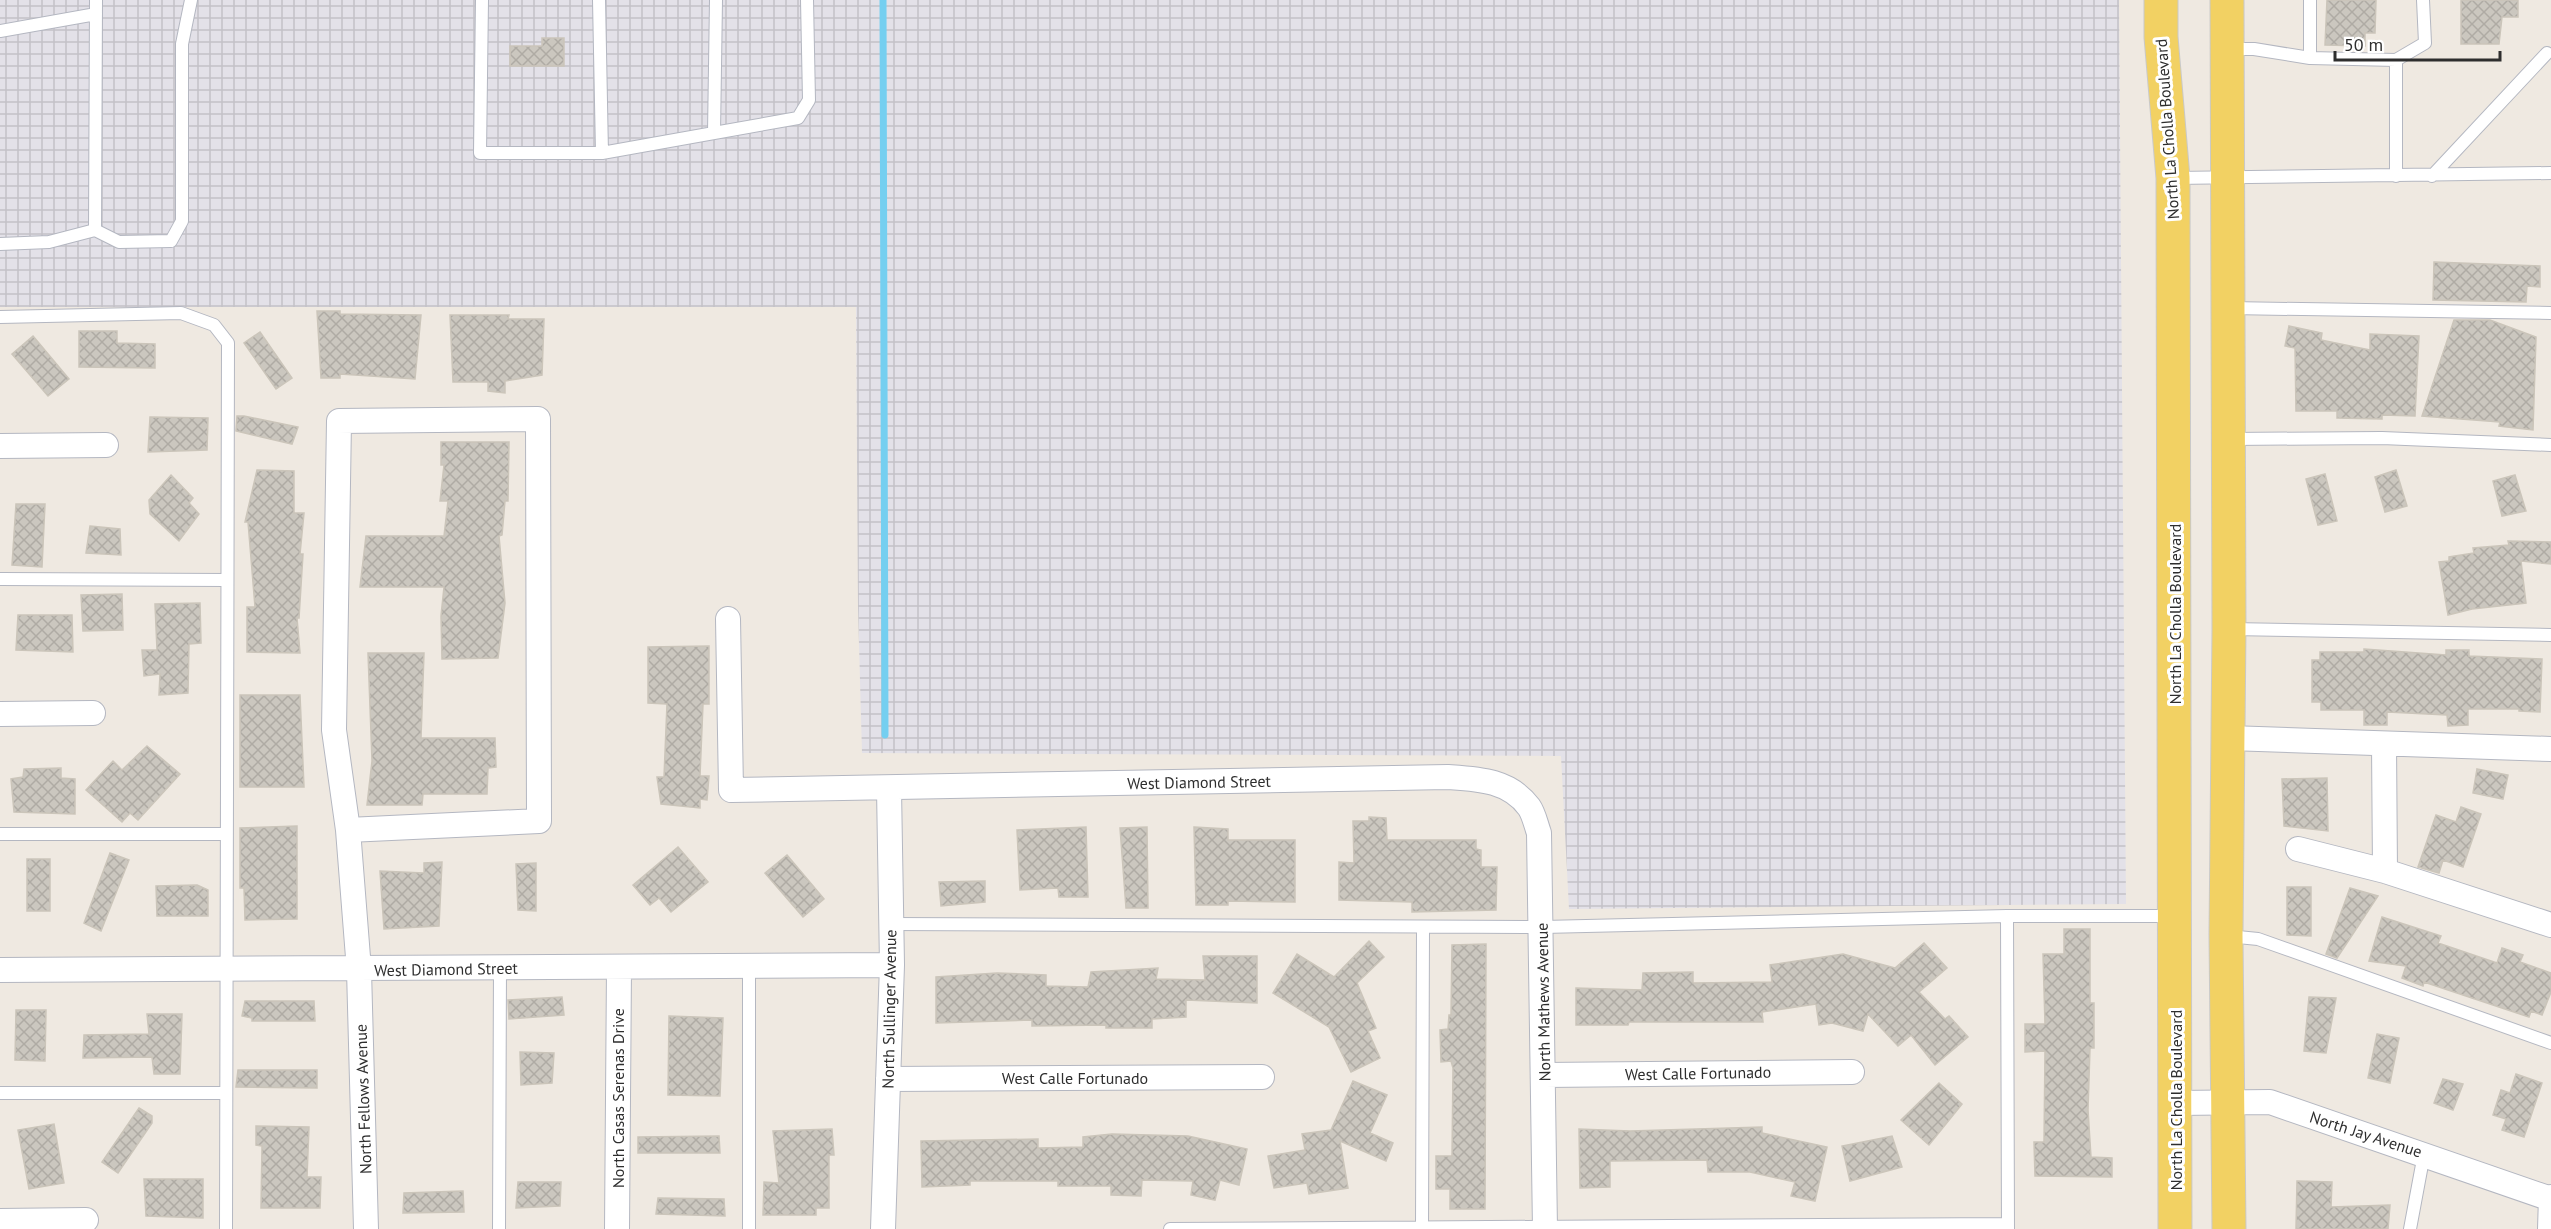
<svg xmlns="http://www.w3.org/2000/svg" width="2551" height="1229" font-family="'PT Sans',sans-serif">
<style>
.industrial{fill:url(#industrial-grid)}
.lines{fill:none;stroke-linecap:round;stroke-linejoin:round}
.stream{stroke:#75cff0;stroke-width:7}
.building{fill:url(#building-cross-hatch);stroke:#cbc5ba;stroke-width:1.5}
.service-casing{stroke:#b4b7c1;stroke-width:14}
.minor-casing{stroke:#b4b7c1;stroke-width:26}
.primary-casing{stroke:#c9c9c9;stroke-width:35}
.service{stroke:#fff;stroke-width:12}
.minor{stroke:#fff;stroke-width:24}
.primary{stroke:#f2d163;stroke-width:33}
.labels{text-anchor:middle;stroke-width:6;stroke-linejoin:round;paint-order:stroke}
.street-label{font-size:16px;fill:#2e2e2e;stroke:#fff}
</style>
<defs>
<pattern id="industrial-grid" width="8" height="8" patternUnits="userSpaceOnUse" patternTransform="scale(1.5)"><rect width="8" height="8" fill="#e3e1e8"/><path d="M0 4h8M4 0v8" fill="none" stroke="#c3c1c7"/></pattern>
<pattern id="building-cross-hatch" width="8" height="8" patternUnits="userSpaceOnUse" patternTransform="scale(1.5)"><rect width="8" height="8" fill="#cbc7bf"/><path d="M0 0l8 8M0 8l8-8" fill="none" stroke="#afaba4"/></pattern>
</defs>
<rect width="100%" height="100%" fill="#efe9e1"/>
<path class="industrial" d="M0 0H2119L2126 904 1569 909 1561 756 862 753 858 608 856 307H0Z"/>
<g class="lines">
<path class="stream" d="M883 0 885 735"/>
</g>
<path class="building" d="M2327 0H2376L2375 33H2365V46L2325 45Z
M2461 0H2518V17H2502L2499 44H2461Z
M542 38H564V66H510V46H542Z
M2434 262 2540 266V287L2527 286 2526 302 2433 300Z
M317 311H340V314L421 315 415 379 340 374V378H321Z
M450 315H509L508 319H544L542 375 505 381V393L488 391V382H453Z
M2454 320H2490L2536 337 2533 430 2499 426 2500 422 2422 416Z
M2289 326 2322 333 2321 340 2370 350V334L2419 336 2415 416 2382 415V419L2337 418V411H2296L2295 348 2285 346Z
M79 331H117V343L155 344V368L79 367Z
M260 332 292 378 276 389 244 343Z
M33 336 69 379 48 396 12 354Z
M237 416H244L298 427 292 444 236 431Z
M150 417 208 418 207 450 148 452Z
M441 442H509L508 501H505L502 535 499 536 505 603 498 658 442 659 441 616 444 587H360L366 536H444L448 501H440L444 465H441Z
M257 470 294 471V513H304L300 554H303L299 618H297L300 653 247 652V607H255L248 522H245Z
M2396 470 2407 506 2385 512 2375 477Z
M2325 474 2337 521 2318 525 2306 479Z
M171 475 193 498 189 503 199 514 179 541 150 514 149 500Z
M2515 475 2526 511 2502 516 2493 481Z
M16 504H45L42 567 12 565Z
M90 526 120 529 121 555 86 553Z
M2508 541 2551 542V564L2521 561 2526 603 2472 609 2448 615 2439 562 2449 561V557L2474 553 2473 548 2509 545Z
M122 594 123 630 83 631 81 595Z
M200 603 201 643 189 644 188 693 159 695 160 674 144 676 142 650H157L155 604Z
M18 615H72L73 652 16 650Z
M709 646V704H703L700 776H709L707 800 700 799V808L661 804 657 777H664L667 704 648 703V647Z
M2364 649 2446 655V650H2469V656L2542 659 2540 712 2519 711V709H2468V725L2448 726 2447 715 2387 712V725H2364V710H2321V702H2312V660H2320V652H2364Z
M368 653H424L421 738H495L496 767 488 768 487 794H423L422 805H367L372 761Z
M240 695H300L304 787H240Z
M147 746 180 774 138 820 130 813 122 822 86 790 113 761 122 770Z
M61 768V778L75 779V814L14 812 11 779 23 777 24 769Z
M2477 769 2508 775 2503 799 2473 793Z
M2327 778 2328 831 2284 826 2282 779Z
M2461 807 2481 814 2463 867 2443 860 2439 873 2418 867 2436 815 2456 822Z
M1369 817 1386 818 1387 840H1476V849L1481 850V867H1497L1496 910 1412 912V902L1339 900V862L1354 863 1353 821H1369Z
M297 826V919L245 920 244 888H240V828Z
M1086 827 1088 897H1059L1058 888 1020 890 1017 830Z
M1147 827 1148 908H1126L1120 828Z
M1194 827 1228 829V840H1295V902L1228 901V905H1196Z
M678 847 708 882 671 912 659 898 650 905 633 885Z
M110 853 129 860 101 931 84 923Z
M787 855 824 899 803 917 765 873Z
M27 859H50V911H27Z
M442 862 439 926 384 929 380 871 424 873V863Z
M536 863V911L518 910 516 864Z
M985 881V902L941 906 939 882Z
M197 885 208 890V916H157L156 886Z
M2287 887H2311V936L2287 935Z
M2350 888 2378 896 2337 958 2326 954Z
M2382 917 2441 936 2438 943 2497 963 2502 948 2523 955 2520 962 2551 973V992L2542 1015 2531 1011 2529 1017 2424 982 2423 986 2402 978 2406 966 2369 961Z
M2064 929H2090V1003H2094V1048H2090L2088 1110 2091 1157 2112 1158V1177L2035 1176 2034 1142H2044L2045 1051 2025 1052V1024H2045L2043 954H2064Z
M1369 941 1384 957 1357 983 1376 1028 1368 1031 1380 1058 1351 1072 1329 1027 1273 993 1297 954 1334 977Z
M1924 943 1947 968 1919 992 1945 1019 1949 1016 1968 1037 1935 1065 1911 1035 1898 1046 1868 1014 1863 1031 1832 1023 1819 1025 1816 1004 1762 1012 1763 1022H1629L1628 1025H1576V988L1642 990 1643 973 1693 972V983L1772 982 1770 965 1843 954 1895 968Z
M1486 944 1485 1209H1450V1189H1436V1156H1452L1453 1068 1451 1061 1441 1062 1440 1030 1448 1029 1449 1015H1451L1452 945Z
M1203 956H1257V1003L1186 1000V1017L1152 1019V1028H1106V1025L1032 1026V1020L936 1023V977L997 973 1046 975V986L1088 987 1091 972 1158 968 1156 979 1205 980Z
M562 997 564 1015 509 1019 508 1000Z
M2309 997 2336 998 2326 1053 2304 1051Z
M245 1001H314L315 1021H252V1018L242 1016Z
M16 1010H46L45 1061 15 1060Z
M147 1014H182L180 1074H154L152 1057 83 1058 84 1035 149 1034Z
M669 1016 723 1018 720 1096 668 1095Z
M2377 1034 2399 1038 2390 1083 2368 1078Z
M520 1052 554 1053 552 1083 521 1085Z
M238 1070H317V1088L236 1087Z
M2516 1074 2542 1083 2524 1137 2502 1130 2506 1119 2493 1115 2501 1090 2510 1093Z
M2443 1079 2463 1084 2453 1110 2434 1103Z
M1353 1081 1387 1095 1370 1133 1393 1143 1386 1161 1340 1141 1348 1188 1309 1194 1307 1183 1274 1188 1268 1156 1305 1150 1302 1134 1331 1130Z
M1939 1083 1962 1104 1929 1145 1901 1120Z
M139 1108 152 1116V1123L118 1173 102 1162Z
M54 1124 64 1183 29 1189 18 1130Z
M256 1126 309 1127 307 1177H321L320 1208H261L262 1146 256 1145Z
M1762 1127V1133L1827 1147 1815 1201 1791 1196 1795 1182 1750 1172H1708L1707 1160 1610 1161V1187L1580 1188 1579 1129 1630 1131Z
M832 1129 834 1155H829V1208H816V1215H763L764 1182 779 1183 773 1131Z
M1112 1134 1188 1136 1247 1149 1239 1185 1220 1180 1215 1200 1191 1195 1193 1181 1142 1180 1141 1196 1111 1195V1186H1058V1181H970V1185L922 1187 921 1141 1038 1139V1148L1083 1147V1137Z
M719 1136 720 1153H638V1137Z
M1892 1136 1902 1167 1850 1181 1842 1146Z
M144 1179H203V1218L146 1216Z
M2297 1181 2332 1182 2331 1207 2390 1205 2388 1229H2296Z
M518 1182H561L560 1206 516 1208Z
M463 1191 464 1212 403 1213 404 1193Z
M658 1198 724 1199 725 1216 656 1214Z"/>
<g class="lines">
<g class="service-casing">
<path id="service" d="M96 0 95 230 119 242 171 241 182 221V44L191 0
M482 0 480 153H602L599 0
M2310 0V58
M0 31 96 14
M2228 49H2254L2310 58 2396 60 2425 43 2423 0
M714 133 798 118 809 100 807 0
M602 153 714 133 716 0
M2396 176V60
M2432 176 2547 53
M2174 178 2551 173
M0 244 49 242 95 230
M2230 308 2551 313
M0 317 181 313 214 325 228 343 226 1229
M2230 439 2382 438 2551 445
M0 579 227 580
M2231 629 2551 635
M0 834H226
M2007 916 2008 1229
M891 924 1543 927 2007 916H2174
M2228 936 2258 939 2551 1043
M749 966V1229
M0 1093H226
M499 1229 500 968
M1170 1229 2007 1224
M1422 1229 1423 928
M2410 1229 2424 1154"/>
</g>
<g class="minor-casing">
<path id="minor" d="M0 446 106 445
M728 619 731 790 1448 777C1478 779 1509 780 1529 807 1534 814 1536 825 1539 833L1545 1229
M0 714 93 713
M2229 738 2551 749
M2384 744 2385 871
M348 830 539 821 538 419 339 421 334 730 348 830 359 970 366 1229
M2298 849 2385 871 2551 925
M0 970 892 965
M1544 1075 1852 1072
M888 1079 1262 1077
M2176 1103 2270 1102 2551 1199
M0 1221 86 1220
M617 1229 619 967
M883 1229 892 965 889 789
M2550 1229 2551 1197"/>
</g>
<g class="primary-casing">
<path id="primary" d="M2161 0V37L2173 178 2175 1229
M2227 0 2229 629 2226 935 2229 1229"/>
</g>
<use href="#service" class="service"/>
<use href="#minor" class="minor"/>
<use href="#primary" class="primary"/>
</g>
<g class="labels">
<g class="street-label">
<text transform="translate(2167 129) rotate(-94)" y="6">North La Cholla Boulevard</text>
<text transform="translate(2175 614) rotate(-90)" y="6">North La Cholla Boulevard</text>
<text transform="translate(1199 782) rotate(-1)" y="6">West Diamond Street</text>
<text transform="translate(446 969) rotate(-1)" y="6">West Diamond Street</text>
<text transform="translate(1543 1002) rotate(-91)" y="6">North Mathews Avenue</text>
<text transform="translate(889 1009) rotate(-89)" y="6">North Sullinger Avenue</text>
<text transform="translate(1698 1073) rotate(-1)" y="6">West Calle Fortunado</text>
<text x="1075" y="1084">West Calle Fortunado</text>
<text transform="translate(618 1098) rotate(-90)" y="6">North Casas Serenas Drive</text>
<text transform="translate(363 1099) rotate(-92)" y="6">North Fellows Avenue</text>
<text transform="translate(2176 1100) rotate(-90)" y="6">North La Cholla Boulevard</text>
<text transform="translate(2366 1134) rotate(18)" y="6">North Jay Avenue</text>
</g>
</g>
<path d="M2335 51v9h165v-9" fill="none" stroke="#2e2e2e" stroke-width="3"/>
<text x="2344" y="51" font-size="18" fill="#2e2e2e" stroke="#ffffff" stroke-width="4.5" paint-order="stroke">50 m</text>
</svg>
